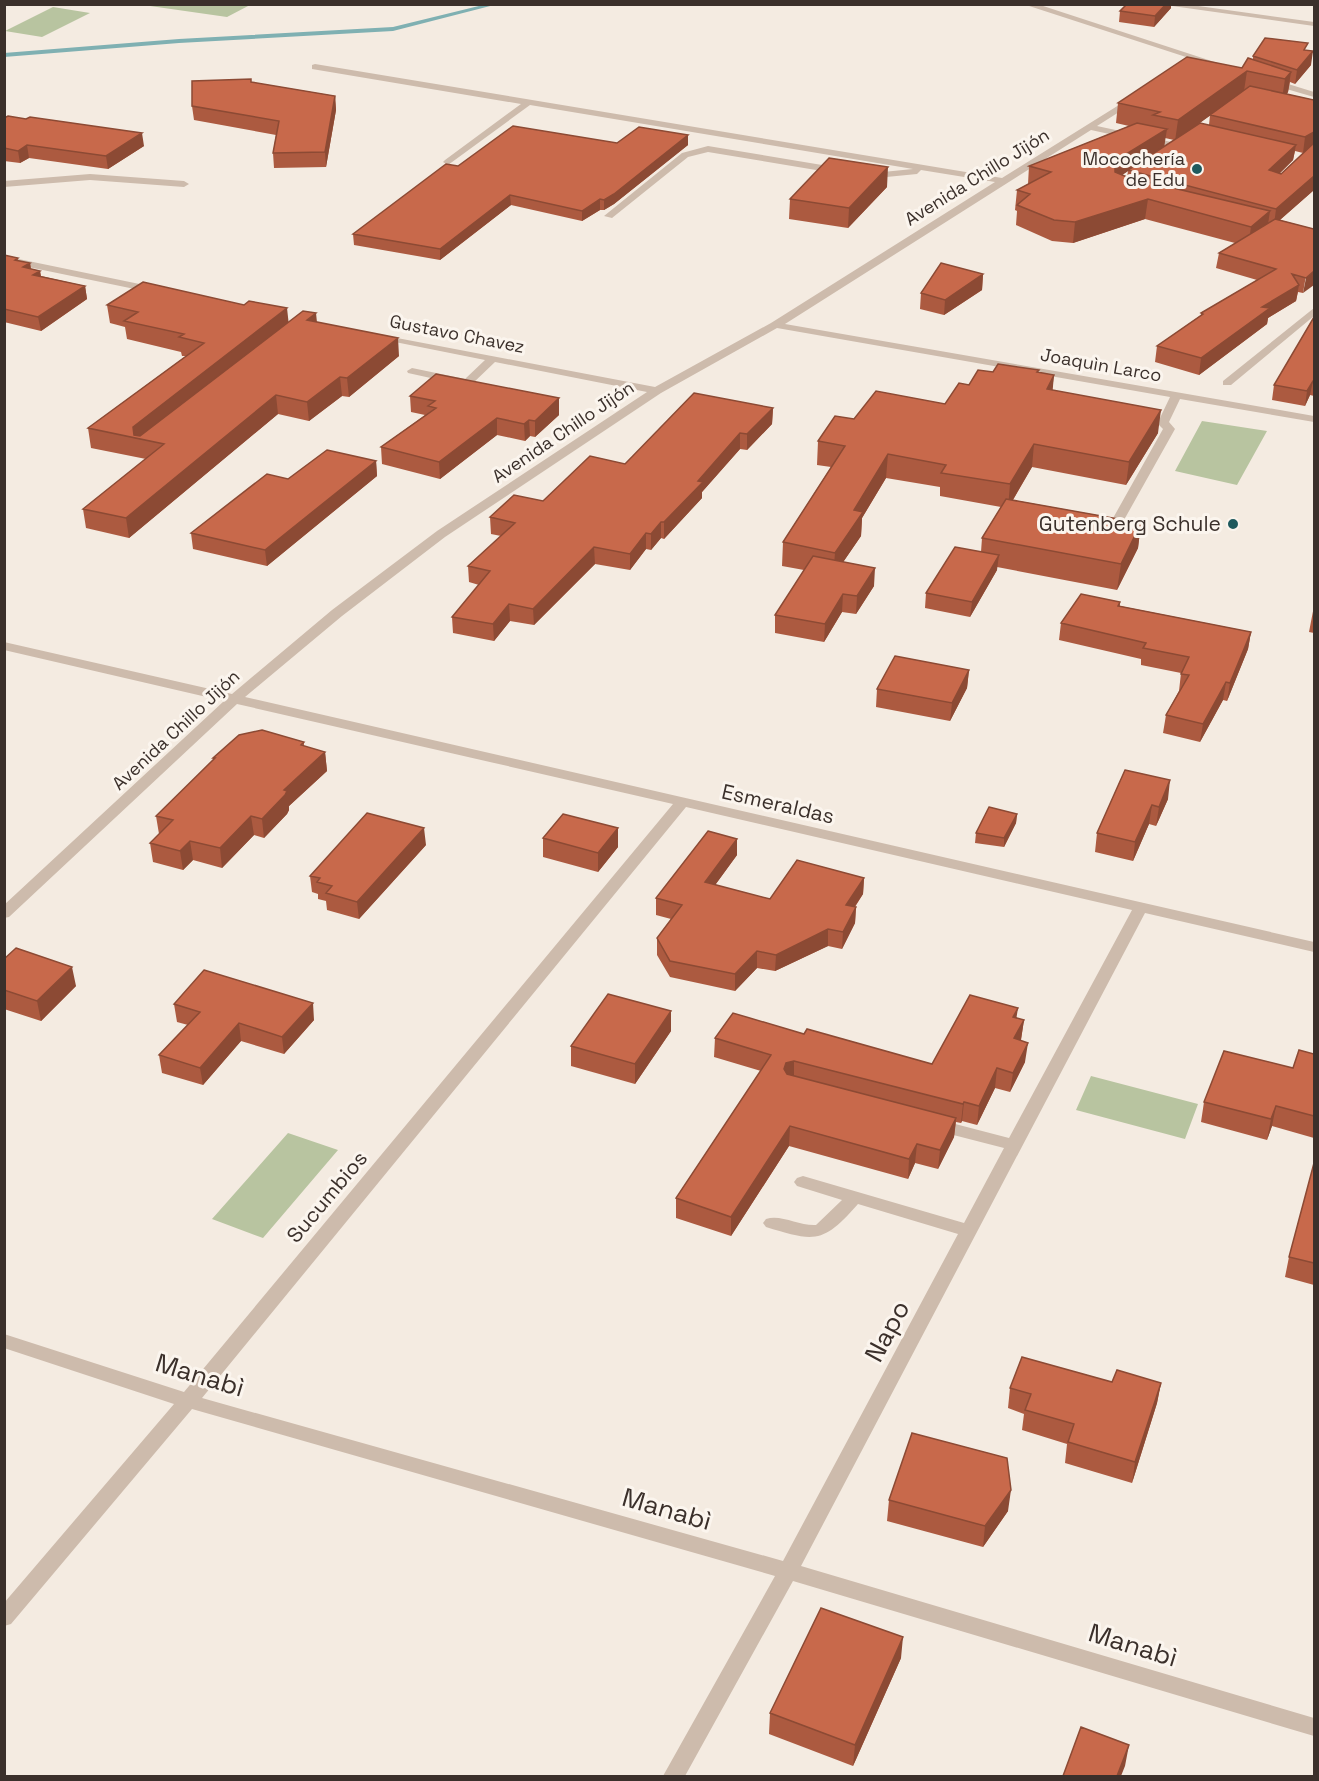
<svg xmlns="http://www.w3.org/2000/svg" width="1319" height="1781" font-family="'Space Grotesk',sans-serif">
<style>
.green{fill:#b8c4a0}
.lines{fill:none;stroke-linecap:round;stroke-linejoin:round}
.stream{fill:#7fb0b2;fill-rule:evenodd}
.minor{fill:#cdbbac;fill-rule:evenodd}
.wall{fill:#ac5a40;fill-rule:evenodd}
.shaded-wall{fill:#8c4a34}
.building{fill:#c8694b;stroke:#8c4a34;stroke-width:1.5}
.poi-dot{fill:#1f5a5e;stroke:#fbf5ee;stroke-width:2}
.labels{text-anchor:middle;stroke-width:6;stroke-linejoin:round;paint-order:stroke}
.far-poi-label{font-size:18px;fill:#3b302b;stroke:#fbf5ee;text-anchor:end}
.far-street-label{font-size:18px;fill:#3b302b;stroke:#fbf5ee}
.poi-label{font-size:21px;fill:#3b302b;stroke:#fbf5ee;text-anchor:end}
.street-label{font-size:21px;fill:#3b302b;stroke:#fbf5ee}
.near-street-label{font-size:26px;fill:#3b302b;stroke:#fbf5ee}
</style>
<rect width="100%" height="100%" fill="#f4ebe1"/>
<path class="green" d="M143 5 249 4 250 5 227 17Z
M53 7 90 13 42 37 5 31Z
M1202 421 1267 431 1237 485 1175 471Z
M1091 1076 1198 1104 1185 1139 1076 1110Z
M288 1133 338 1150 263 1238 212 1219Z"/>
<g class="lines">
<path class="stream" d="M487 4H498L393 31 179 43 4 57V53L179 39 393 27Z"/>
<path class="minor" d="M1023 4H1037L1233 68 1226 70Z
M1158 4H1184L1314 22V26Z
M315 64 1002 178 1135 95 1139 98 1138 100 1097 126 1176 143 1184 139 1189 142 1178 149 1091 130 785 324 1314 416V422L1180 399 1169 422 1175 429 1115 536 1109 540 1103 536 1163 429 1159 425 1148 420 1154 417 1160 418 1170 397 777 328 661 393 445 537 342 616 245 697 1314 942V952L1145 913 801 1566 1314 1718V1736L793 1581 685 1776H663L775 1576 192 1409 11 1624 4 1626V1603L174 1404 4 1348V1334L184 1392 673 804 237 704 9 917 4 918V905L224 701 4 650V642L232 694 332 610 437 531 647 392 495 362 471 385 467 386 408 373 407 371 412 368 465 379 485 360 380 339 375 336 376 334 655 387 771 323 995 182 921 170 917 174 866 179 863 178V174L913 169 530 105 448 165 443 162 445 160 521 104 312 69V65ZM686 807 1132 910 1009 1138 936 1119 930 1121 928 1125 930 1129 1004 1148 964 1223 803 1176 797 1178 794 1182 797 1186 842 1200 816 1225C799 1226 781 1214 766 1219L763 1223 766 1227C815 1242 823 1244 858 1204L958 1234 783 1561 202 1398Z
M1272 79 1314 92V97L1269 84 1268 82Z
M708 146 840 168 845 171 840 174 708 152 688 157 612 218 604 216 682 153Z
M90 174 184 181 189 184 184 187 90 180 4 187V181Z
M4 256 154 287 159 290 154 293 4 262Z
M1314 308V316L1231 385H1223V381Z"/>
</g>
<path class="wall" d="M1166 4H1171V8L1154 27 1119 22 1120 11Z
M1306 50 1311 65 1295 84 1290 82 1288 92 1287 94 1314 100V190L1280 220 1314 229 1303 293 1298 292 1296 301 1268 318 1267 324 1199 375 1155 362 1157 346 1201 315V313L1257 280 1216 268 1219 253 1235 243 1145 219 1073 243 1052 241 1016 225 1017 211 1015 210 1017 190 1028 184 1029 166 1129 126 1116 123 1118 103 1242 68 1253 60V56ZM1215 112 1210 115 1209 125 1195 126ZM1165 138 1174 140 1164 146ZM1307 150 1281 174 1280 173 1293 160 1295 151 1303 153ZM1128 171 1127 177 1122 175Z
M251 82 335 96 336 110 326 167 274 168 273 153 276 135 194 120 192 106Z
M4 118 144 146 108 169 29 158 20 163 4 161Z
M617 143 688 145 614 204 604 210H600L582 221 511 205 440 260 354 245 353 234 458 166Z
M887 187 848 228 789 219 790 199Z
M4 255 18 258V261L30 263 31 269 40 271 41 276 85 286 87 299 41 331 4 322Z
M983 274 982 290 944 315 920 309 921 293Z
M107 305 288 322H317L399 356 349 397 342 396 309 421 278 414 129 538 86 528 83 509 146 459 91 448 88 428 186 356H182L181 352 127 339 125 327 110 323Z
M1314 317V396L1310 395 1305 406 1272 400 1274 385Z
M1039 370 1038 373 1054 375 1052 390 1158 433 1126 485 1032 467 1013 500 1141 523 1138 548 1117 590 997 567V570L970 617 925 608 926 593 981 552 982 538 1001 507 940 496V487L886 478 862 518 861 536 843 562 874 586 856 614 842 612 824 642 775 633V615L804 570 782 566 783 542 831 467 817 465 818 441 854 419 945 404 969 385 993 372Z
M410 396 559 398V415L535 437 530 436 525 441 497 435 440 479 382 464 381 447 425 415 411 412Z
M773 408 772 424 747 450 740 449 702 492V498L664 539 661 538 651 550 646 549 630 570 595 564 534 625 510 621 494 641 453 633 452 617 479 585 469 582 468 566 501 536 491 534 490 517 543 501 625 464Z
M376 461 377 476 267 566 193 549 191 533 288 479Z
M1120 602V606L1251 632 1248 649 1227 701 1223 700 1200 742 1163 733 1166 715 1179 691 1181 673 1141 665V659L1059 640 1061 623Z
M1314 606V633L1309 632Z
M969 670 967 688 950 721 876 707 877 689Z
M304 742V746L325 752 327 771 289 806V810L287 814 264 838 254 835 222 868 193 860 183 870 153 862 150 843 159 834 156 816 214 760 213 758Z
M1125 770 1168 799 1156 826 1149 824 1133 861 1095 852 1097 833Z
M1017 814 1016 823 1004 847 975 843 976 833Z
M618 828V847L598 872 543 857V838Z
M737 839V855L715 885 770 899 864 878 863 894 855 907H856L855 923 842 949 828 946 775 971 757 968 735 991 670 977 657 955V938L671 919 656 915V898Z
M426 845 359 919 327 910 326 901 318 899V894L312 892 310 876Z
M4 959 76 986 41 1021 4 1009Z
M174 1004 314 1020 284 1054 241 1041 203 1085 162 1073 159 1055 188 1025 177 1022Z
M1016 1018 1024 1020 1021 1040 1025 1062 1010 1092 995 1088 977 1125 962 1121 961 1123 956 1122 954 1137 938 1169 915 1163 908 1179 789 1146 731 1236 676 1218V1198L761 1071 714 1057 715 1038 804 1034 932 1064Z
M671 1031 635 1084 571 1066V1046Z
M1314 1054V1138L1272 1126 1267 1140 1201 1122 1204 1102 1293 1068Z
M1314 1163V1285L1285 1277 1289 1257Z
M1112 1382 1161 1383 1157 1403 1132 1483 1065 1463 1067 1444 1022 1430 1024 1414 1008 1408 1010 1388Z
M889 1500 1008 1511 983 1547 887 1521Z
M901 1658 853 1766 769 1734 770 1713Z"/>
<path class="shaded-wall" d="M1166 4H1171V8L1154 27 1155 16Z
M1313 51 1311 65 1295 84 1297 70Z
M1247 71 1244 91 1175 141 1178 120Z
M1291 72 1288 92 1282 99 1285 79Z
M335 96 336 110 326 167 325 152Z
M1167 129 1164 148 1128 170V171L1113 181 1115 161Z
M1314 132V146L1303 153 1305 137Z
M142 133 144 146 108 169 106 156Z
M688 135V145L614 204 604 210V200Z
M27 145 29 158 20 163 18 151Z
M1296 145 1293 160 1267 186 1269 170Z
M888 167 887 187 848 228 849 208Z
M1314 176V190L1274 225 1276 209Z
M510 195 511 205 440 260V249Z
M600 199V210L582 221V211Z
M1148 199 1145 219 1073 243 1075 222Z
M1270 211 1267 231 1248 247 1251 227Z
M30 263 32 277 23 267Z
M40 271 42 285 33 275Z
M1314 271V285L1303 293 1306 278Z
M983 274 982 290 944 315 945 300Z
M1299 285 1296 301 1268 318 1267 324 1199 375 1201 358 1262 307Z
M85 286 87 299 41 331 38 317Z
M287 308 289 326 144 440 134 438 133 427Z
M316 313 318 332 307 320Z
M398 338 399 356 349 397 347 378Z
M1054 375 1052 397 1047 389Z
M340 377 342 396 309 421 307 402Z
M1313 381 1310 395 1305 406 1307 391Z
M276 395 278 414 129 538 126 518Z
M559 398V415L535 437V421Z
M773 408 772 424 747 450V434Z
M1161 410 1158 433 1126 485 1129 462Z
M497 418V435L440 479 439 462Z
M529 420 530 436 525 441 524 424Z
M740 433V449L702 492V498L664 539V522L698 481Z
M1034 444 1032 467 1008 508 1010 484Z
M888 454 886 478 862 518 861 536 833 577 835 553 854 510Z
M376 461 377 476 267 566 265 550Z
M661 522V538L651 550V534Z
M1141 523 1138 548 1117 590 1121 564Z
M646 533V549L630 570V554Z
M594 547 595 564 534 625 533 609Z
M999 555 997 570 970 617 972 602Z
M875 568 874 586 856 614 857 596Z
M843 594 842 612 824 642 825 624Z
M509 604 510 621 494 641 493 624Z
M1251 632 1248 649 1227 701 1230 683Z
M969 670 967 688 950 721 952 703Z
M1226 682 1223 700 1200 742 1203 724Z
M325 752 327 771 289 806V810L287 814 264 838 262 819 284 790Z
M1170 780 1168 799 1156 826 1159 807Z
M1152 805 1149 824 1133 861 1135 842Z
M1017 814 1016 823 1004 847V838Z
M251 816 254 835 222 868 220 848Z
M424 828 426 845 359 919 357 902Z
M618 828V847L598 872V853Z
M737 839V855L705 899V882Z
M190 841 193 860 183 870 180 851Z
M864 878 863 894 845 921 846 905Z
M856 907 855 923 842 949 843 932Z
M828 929V946L775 971 776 955Z
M757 951V968L735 991V974Z
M72 967 76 986 41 1021 37 1001Z
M313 1003 314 1020 284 1054 282 1037Z
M1018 1008 1015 1027 1013 1017Z
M671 1011V1031L635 1084V1064Z
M1024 1020 1021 1039 1012 1057 1014 1038Z
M239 1023 241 1041 203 1085 200 1068Z
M1028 1043 1025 1062 1010 1092 1013 1073Z
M794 1061V1080L785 1082 784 1069 786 1063Z
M997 1068 995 1088 977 1125 979 1106Z
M964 1102 962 1121 961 1123 963 1104Z
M1276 1106 1272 1126 1267 1140 1271 1119Z
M956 1118 954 1137 938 1169 940 1150Z
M790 1126 789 1146 731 1236V1217Z
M917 1144 915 1163 908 1179 909 1159Z
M1161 1383 1157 1403 1132 1483 1135 1462Z
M1011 1490 1008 1511 983 1547 985 1526Z
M903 1637 901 1658 853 1766 855 1745Z
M1129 1745 1125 1766 1121 1776H1117Z"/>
<path class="building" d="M1127 4H1166L1155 16 1120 11Z
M1265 38 1308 43 1304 50 1313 51 1297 70 1253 56Z
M1187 57 1242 68 1248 58 1291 72 1285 79 1247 71 1178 120 1153 115 1160 112 1118 103Z
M251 79V82L335 96 325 152 273 153 279 121 192 106V81Z
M1250 86 1314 100V132L1305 137 1210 115Z
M8 116 26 119 30 117 142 133 106 156 27 145 18 151 4 148V118Z
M1137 123 1167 129 1115 161V172L1127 177 1270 211 1251 227 1148 199 1075 222 1054 220 1017 205 1030 194 1017 190 1051 172 1029 166Z
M1200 123 1296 145 1269 170 1281 174 1314 143V176L1276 209 1128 170Z
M513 126 617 143 639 127 688 135 614 194 604 200 600 199 582 211 510 195 440 249 353 234 446 164 458 166Z
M829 158 888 167 849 208 790 199Z
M1275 219 1314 229V271L1306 278 1292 274 1299 285 1262 307 1270 308 1201 358 1157 346 1203 314 1201 313 1276 269 1219 253Z
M4 255 18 258 15 260 30 263 23 267 40 271 33 275 85 286 38 317 4 309Z
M941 263 983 274 945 300 921 293Z
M143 282 244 305 249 301 287 308 133 427 134 435 140 436 303 311 316 313 307 320 398 338 347 378 340 377 307 402 276 395 126 518 83 509 164 444 88 428 204 343 179 337 184 334 124 321 138 312 107 305Z
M1314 317V381H1313L1307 391 1274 385Z
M998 364 1039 370 1037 372 1054 375 1047 389 1161 410 1129 462 1034 444 1010 484 941 473 946 465 888 454 854 510 863 512 835 553 783 542 845 446 818 441 835 416 854 419 876 391 945 404 959 383 969 385 978 370 993 372Z
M436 374 559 398 535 421 529 420 524 424 497 418 439 462 381 447 436 408 428 406 435 401 410 396Z
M694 393 773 408 747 434 740 433 698 481 703 482 664 522H661L651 534 646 533 630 554 594 547 533 609 509 604 493 624 452 617 490 571 468 566 515 523 490 517 514 495 543 501 590 456 625 464Z
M327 450 376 461 265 550 191 533 267 474 288 479Z
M1006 499 1141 523 1121 564 982 538Z
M955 547 999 555 972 602 926 593Z
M813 556 875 568 857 596 843 594 825 624 775 615Z
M1081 594 1120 602 1118 606 1251 632 1230 683 1226 682 1203 724 1166 715 1189 675 1181 674 1189 657 1143 648 1146 643 1061 623Z
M895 656 969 670 952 703 877 689Z
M262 730 304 742 301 745 325 752 284 790 287 791 285 795 262 819 251 816 220 848 190 841 180 851 150 843 173 820 156 816 215 758H213L239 735Z
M1125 770 1170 780 1159 807 1152 805 1135 842 1097 833Z
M989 807 1017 814 1004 838 976 833Z
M367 813 424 828 357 902 326 893 332 886 317 882 320 878 310 876Z
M563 814 618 828 598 853 543 838Z
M708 831 737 839 705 882 770 899 797 860 864 878 846 905 856 907 843 932 828 929 776 955 757 951 735 974 670 961 657 938 682 905 656 898Z
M16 948 72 967 37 1001 4 990V959Z
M204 970 313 1003 282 1037 239 1023 200 1068 159 1055 200 1012 174 1004Z
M608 994 671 1011 635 1064 571 1046Z
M970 995 1018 1008 1013 1017 1024 1020 1014 1038 1028 1043 1013 1073 997 1068 979 1106 964 1102 963 1104 794 1061 786 1063 784 1069 787 1074 956 1118 940 1150 917 1144 909 1159 790 1126 731 1217 676 1198 771 1055 715 1038 733 1013 804 1034 807 1029 932 1064Z
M1299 1050 1314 1054V1116L1276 1106 1271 1119 1204 1102 1224 1051 1293 1068Z
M1314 1163V1263L1289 1257Z
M1022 1357 1112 1382 1117 1370 1161 1383 1135 1462 1068 1442 1074 1424 1025 1410 1031 1394 1010 1388Z
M912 1433 1007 1458 1011 1490 985 1526 889 1500Z
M821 1608 903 1637 855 1745 770 1713Z
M1081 1727 1129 1745 1117 1776H1063Z"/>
<g class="poi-dot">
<circle cx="1197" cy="169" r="6"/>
<circle cx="1233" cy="524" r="6"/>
</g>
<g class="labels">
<g class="far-poi-label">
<text x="1185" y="165">Mocochería<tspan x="1185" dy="21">de Edu</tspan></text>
</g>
<g class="far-street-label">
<text transform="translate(977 177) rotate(-32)" y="6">Avenida Chillo Jijón</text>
<text transform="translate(457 334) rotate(11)" y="6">Gustavo Chavez</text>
<text transform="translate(1101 365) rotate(10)" y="6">Joaquìn Larco</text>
<text transform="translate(563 432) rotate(-34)" y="6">Avenida Chillo Jijón</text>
<text transform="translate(176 730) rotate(-43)" y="6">Avenida Chillo Jijón</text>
</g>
<g class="poi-label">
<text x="1221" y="531">Gutenberg Schule</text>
</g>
<g class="street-label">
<text transform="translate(778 804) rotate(13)" y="7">Esmeraldas</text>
<text transform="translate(327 1197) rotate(-50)" y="7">Sucumbios</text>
</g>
<g class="near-street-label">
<text transform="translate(887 1331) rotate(-62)" y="9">Napo</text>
<text transform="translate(200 1375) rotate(17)" y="9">Manabì</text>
<text transform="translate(667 1509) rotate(16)" y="9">Manabì</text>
<text transform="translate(1133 1645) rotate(17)" y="9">Manabì</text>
</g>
</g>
<rect width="1319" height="1781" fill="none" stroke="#3b302b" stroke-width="12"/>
</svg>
